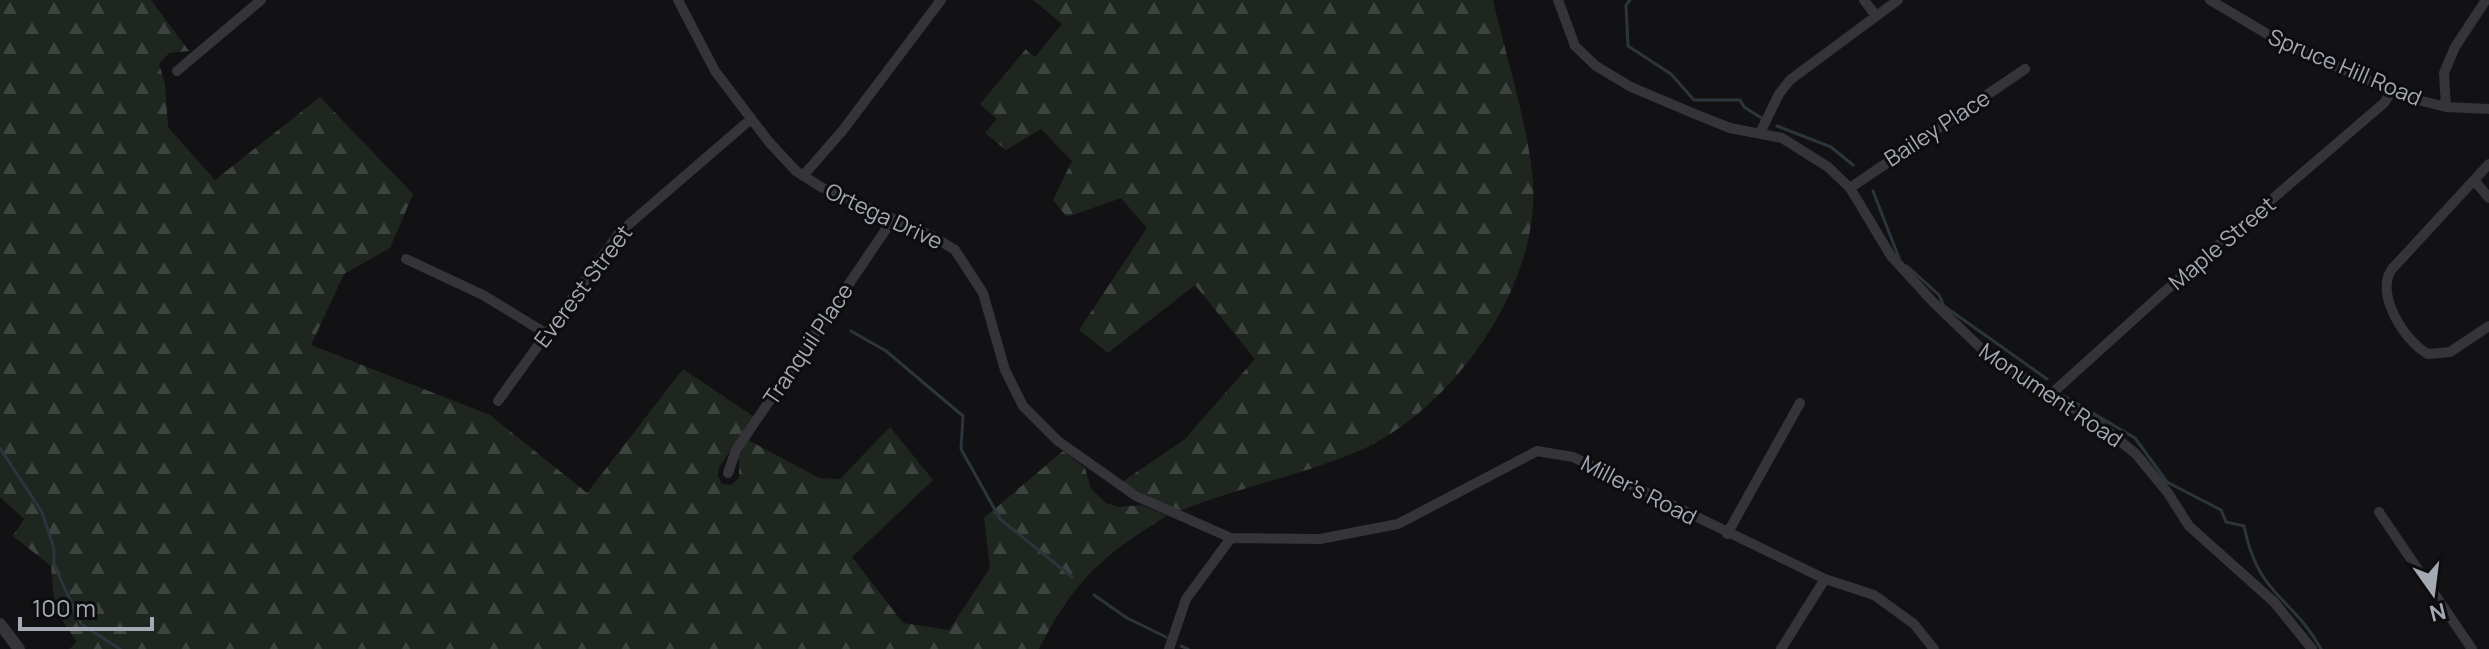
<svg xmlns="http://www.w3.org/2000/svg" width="2489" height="649" font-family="Manrope,sans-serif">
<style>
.forest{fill:url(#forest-firs)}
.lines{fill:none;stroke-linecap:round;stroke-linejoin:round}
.stream{stroke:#2c353c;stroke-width:3}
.minor{stroke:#343439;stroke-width:10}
.tertiary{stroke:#343439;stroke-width:12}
.labels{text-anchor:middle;stroke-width:6;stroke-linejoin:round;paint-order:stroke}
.street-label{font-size:22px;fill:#a4a9b4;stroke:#0d0d0f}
</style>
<defs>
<pattern id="forest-firs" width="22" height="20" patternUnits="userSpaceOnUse" patternTransform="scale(2)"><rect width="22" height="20" fill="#1f2620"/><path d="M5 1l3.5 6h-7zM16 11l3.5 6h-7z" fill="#3d433e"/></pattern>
</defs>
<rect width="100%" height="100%" fill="#121214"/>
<path class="forest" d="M0 0H151L189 51 169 53 159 64 165 84 168 127 215 180 320 97 413 194 390 248 344 274 311 345 490 415 587 493 683 369 753 416 719 468 718 476 722 484 731 485 739 478V456L748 440 819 478 840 479 890 427 933 480 852 557 903 623 949 630 990 568 984 518 1063 451 1085 468 1091 489 1106 503 1118 507 1142 505 1167 516C1103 554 1073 582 1039 649H69L77 642 55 610 51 566 13 536 24 519 0 497Z
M1033 0H1493C1506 56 1525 114 1532 172 1546 278 1455 408 1361 450 1301 476 1237 487 1177 512L1122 482 1185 439 1255 359 1195 285 1108 353 1079 330 1147 228 1121 198 1067 217 1053 200 1072 161 1041 129 1006 150 985 133 997 119 980 104 1026 49 1035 57 1062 24Z"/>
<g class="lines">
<path class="stream" d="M1630 0 1626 5 1628 46 1671 74 1694 100H1740L1744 107 1763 119
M1777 126 1831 147 1853 165
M1873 191 1899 258
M1907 266 1939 295 1944 306 2047 379
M851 331 886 351 963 416 961 449 1000 519 1072 577
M2064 396 2135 438 2167 482 2221 510 2226 522 2244 526C2258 597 2292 596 2321 649
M0 448 42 512 54 549V565L81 624 120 649
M1094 595 1127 618 1166 637
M1181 646 1188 649"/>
<path class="minor" d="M678 0 715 71 769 142 796 171 821 187 932 236 955 250 983 293 1005 370 1023 406 1058 441 1136 496 1231 538 1320 539 1398 524 1537 451 1573 457 1825 579 1874 595 1914 624 1934 649
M1558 0 1575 46 1596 66 1631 87 1695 114 1730 128 1782 138 1828 167 1850 188 1891 256 1932 301 1989 356 2099 424 2136 454 2168 493 2189 526 2274 602 2312 649
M1864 0 1876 16
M2210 0 2284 44 2410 98 2446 107 2489 109
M177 71 261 0
M2446 107 2444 73 2455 47 2486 0
M1761 131 1779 94 1790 80 1898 0
M2489 164 2392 269C2374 293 2405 342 2428 354L2450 352 2489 326
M803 176 843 130 941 0
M2474 180 2489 198
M1850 188 2025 69
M406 259 483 295 547 334
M2050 395 2164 292 2384 103 2392 91
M498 401 620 232 751 119
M728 473 736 450 893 219
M2379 512 2472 649
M1727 534 1800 403
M1169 649 1186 599 1231 538
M1781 649 1825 579"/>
<path class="tertiary" d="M0 624 19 649"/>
</g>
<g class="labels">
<g class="street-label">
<text transform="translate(2345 67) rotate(23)" y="8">Spruce Hill Road</text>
<text transform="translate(1937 128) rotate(-33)" y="8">Bailey Place</text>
<text transform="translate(884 216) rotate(25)" y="8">Ortega Drive</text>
<text transform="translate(2222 243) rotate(-40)" y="8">Maple Street</text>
<text transform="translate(583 286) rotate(-53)" y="8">Everest Street</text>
<text transform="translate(808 344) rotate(-56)" y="8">Tranquil Place</text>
<text transform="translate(2051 395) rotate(34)" y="8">Monument Road</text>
<text transform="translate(1639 490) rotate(27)" y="8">Miller's Road</text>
</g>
</g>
<g transform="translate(2433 593) rotate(166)" stroke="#0d0d0f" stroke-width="6" paint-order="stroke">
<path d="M0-6L14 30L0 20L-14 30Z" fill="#a4a9b4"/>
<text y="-12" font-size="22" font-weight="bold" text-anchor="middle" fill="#a4a9b4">N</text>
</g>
<path d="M20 617v12h132v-12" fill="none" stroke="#a4a9b4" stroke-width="4"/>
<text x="32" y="617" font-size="24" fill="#a4a9b4" stroke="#0d0d0f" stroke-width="6" paint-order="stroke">100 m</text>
</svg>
